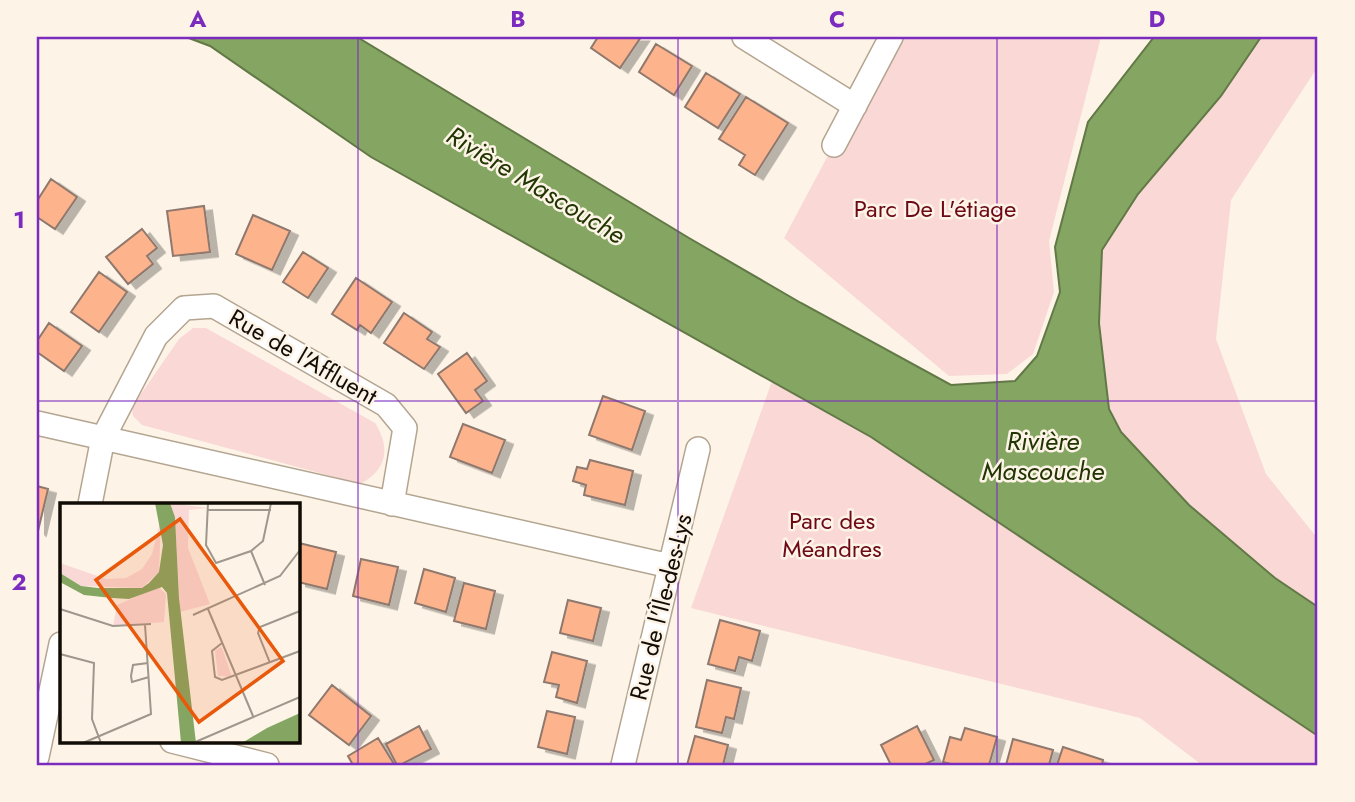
<svg xmlns="http://www.w3.org/2000/svg" width="1355" height="802" font-family="Jost,sans-serif">
<style>
.green{fill:#f9d8d6}
.water{fill:#84a662;stroke:#627846;stroke-width:2}
.building{fill:#fdb38c;stroke:#8f786d;stroke-width:2;filter:url(#shadow)}
.lines{fill:none;stroke-linecap:round;stroke-linejoin:round}
.minor-casing{stroke:#b4a591;stroke-width:26}
.minor{stroke:#fff;stroke-width:23}
.grid{fill:none;stroke:#7b2cbf;stroke-width:2;stroke-opacity:0.55}
.labels{text-anchor:middle;stroke-width:5;stroke-linejoin:round;paint-order:stroke}
.park-label{font-size:24px;fill:#6d0817;stroke:#fdf4e7}
.street-label{font-size:24px;fill:#110c06;stroke:#fdf4e7}
.water-label{font-size:26px;font-style:italic;fill:#213603;stroke:#fdf4e7}
.inset-road{fill:none;stroke:#9f978d;stroke-width:2}
.view{fill:#e8590c;fill-opacity:0.15;stroke:#e8590c;stroke-width:3.5}
.inset-edge{fill:none;stroke:#110c06;stroke-width:3.5}
.neatline{fill:none;stroke:#7b2cbf;stroke-width:2.5}
.grid-label{font-size:23px;text-anchor:middle;font-weight:bold;fill:#7b2cbf}
</style>
<defs>
<filter id="shadow"><feDropShadow dx="8" dy="4.5" stdDeviation="0" flood-color="#0004"/></filter>
</defs>
<rect width="100%" height="100%" fill="#fdf4e7"/>
<path class="green" d="M891 37H1101L1049 241 1054 292 1033 354 1007 374 949 376 784 238Z
M1261 37H1318V69L1315 71 1231 200 1216 339 1266 474 1318 539V607L1275 578 1189 505 1121 432 1109 409 1099 323 1101 250 1138 194 1221 96Z
M193 328H206L375 423C391 448 387 470 360 484L142 425 133 416 132 407 179 339Z
M772 381 871 437 1318 736V765H1202L1140 718 691 608Z"/>
<path class="water" d="M186 37H357L689 238 801 303 951 385 1015 381 1037 356 1060 292 1055 247 1088 122 1154 37H1261L1221 96 1138 194 1102 250 1099 323 1109 409 1121 432 1189 505 1275 578 1318 607V736L871 437 371 157 210 46Z"/>
<path class="building" d="M598 37H641L620 68 591 48Z
M656 44 692 66 674 95 639 72Z
M706 73 740 94 718 128 685 107Z
M746 97 788 123 755 175 739 165 745 155 719 139Z
M51 179 77 197 55 229 37 217V201Z
M204 206 210 252 173 256 167 211Z
M253 215 290 231 272 270 236 254Z
M142 229 157 248 147 256 153 264 128 284 106 257Z
M303 252 328 268 308 298 283 282Z
M99 272 127 292 99 332 71 312Z
M356 278 392 302 371 333 360 325 357 330 332 314Z
M404 313 432 332 427 339 440 347 424 369 384 343Z
M49 323 82 346 64 371 37 352V341Z
M467 353 487 381 475 390 483 401 466 413 438 374Z
M603 396 645 411 632 450 589 435Z
M463 424 505 440 492 473 450 457Z
M590 460 633 471 625 505 584 495 586 485 573 481 577 467 587 469Z
M37 486 48 489 38 531 37 530Z
M299 543 336 552 327 589 298 582Z
M361 559 398 567 389 605 353 596Z
M424 569 455 578 446 612 415 603Z
M464 583 495 591 486 629 454 621Z
M568 600 601 608 593 641 560 633Z
M720 620 760 631 752 661 739 657 735 671 708 664Z
M552 652 587 661 577 703 556 697 559 685 544 682Z
M707 680 741 688 734 719 726 717 722 733 696 727Z
M332 685 371 716 349 745 309 715Z
M547 711 575 717 567 754 538 747Z
M419 726 431 749 400 765H397L386 744Z
M917 726 934 760 923 765H891L881 745Z
M965 728 997 737 989 765H955L943 762 950 737 961 740Z
M695 736 728 745 723 765H687Z
M378 738 394 764 353 765 348 756Z
M1013 739 1053 750 1049 765H1006Z
M1063 747 1103 760 1102 765H1057Z"/>
<g class="lines">
<g class="minor-casing">
<path id="minor" d="M744 37 855 106
M834 145 891 37
M37 423 670 566
M90 504 103 438 156 336 184 308 214 306 386 405 405 428 392 504
M172 741 267 765
M37 757 61 644
M623 765 698 449"/>
</g>
<use href="#minor" class="minor"/>
</g>
<path class="grid" d="M358 37V765M678 37V765M997 37V765M37 401H1318"/>
<g class="labels">
<g class="park-label">
<text x="935" y="217">Parc De L'étiage</text>
<text x="832" y="529">Parc des<tspan x="832" dy="28">Méandres</tspan></text>
</g>
<g class="street-label">
<text transform="translate(303 357) rotate(30)" y="8">Rue de l'Affluent</text>
<text transform="translate(661 607) rotate(-76)" y="8">Rue de l'Île-des-Lys</text>
</g>
<g class="water-label">
<text transform="translate(536 185) rotate(31)" y="9">Rivière Mascouche</text>
<text x="1043" y="450">Rivière<tspan x="1043" dy="30">Mascouche</tspan></text>
</g>
</g>
<g transform="translate(60 503)">
<rect width="240" height="240" fill="#fdf4e7"/>
<path d="M110 0 148 5 129 7 128 45 150 101 120 109 115 14ZM101 16 99 69 82 85 21 83 0 70V60L46 76 66 75 82 66 92 51ZM98 84 106 91 104 119 53 123 57 102ZM160 144 162 145 172 174 158 173 155 148Z" fill="#f9d8d6"/>
<path d="M95 0H110L115 14 119 95 136 240H121L107 90 102 84 69 96 52 95 24 92 0 79V70L21 83 38 85H82L89 80 99 69 103 42ZM240 210V240H182L207 225Z" fill="#84a662"/>
<path class="inset-road" d="M148 0 146 42 156 60 191 48 203 38 211 0M148 7H211M191 48 205 82M0 106 53 123 91 121M148 106 193 213M133 112 220 73 240 47M162 140 152 148 155 174 162 177 240 148M0 151 34 160 32 216 41 240M88 160 73 162 71 173 72 179 89 174M210 160 198 130 200 124 240 108M23 240 91 211 85 122M133 240 240 194"/>
<path class="view" d="M120 16 223 158 139 219 36 77Z"/>
<rect width="240" height="240" class="inset-edge"/>
</g>
<rect width="1355" height="802" fill="none" stroke="#fdf4e7" stroke-width="77"/>
<rect x="38" y="38" width="1278" height="726" class="neatline"/>
<g class="grid-label">
<text x="198" y="27">A</text>
<text x="518" y="27">B</text>
<text x="837" y="27">C</text>
<text x="1157" y="27">D</text>
<text x="19" y="228">1</text>
<text x="19" y="590">2</text>
</g>
</svg>
